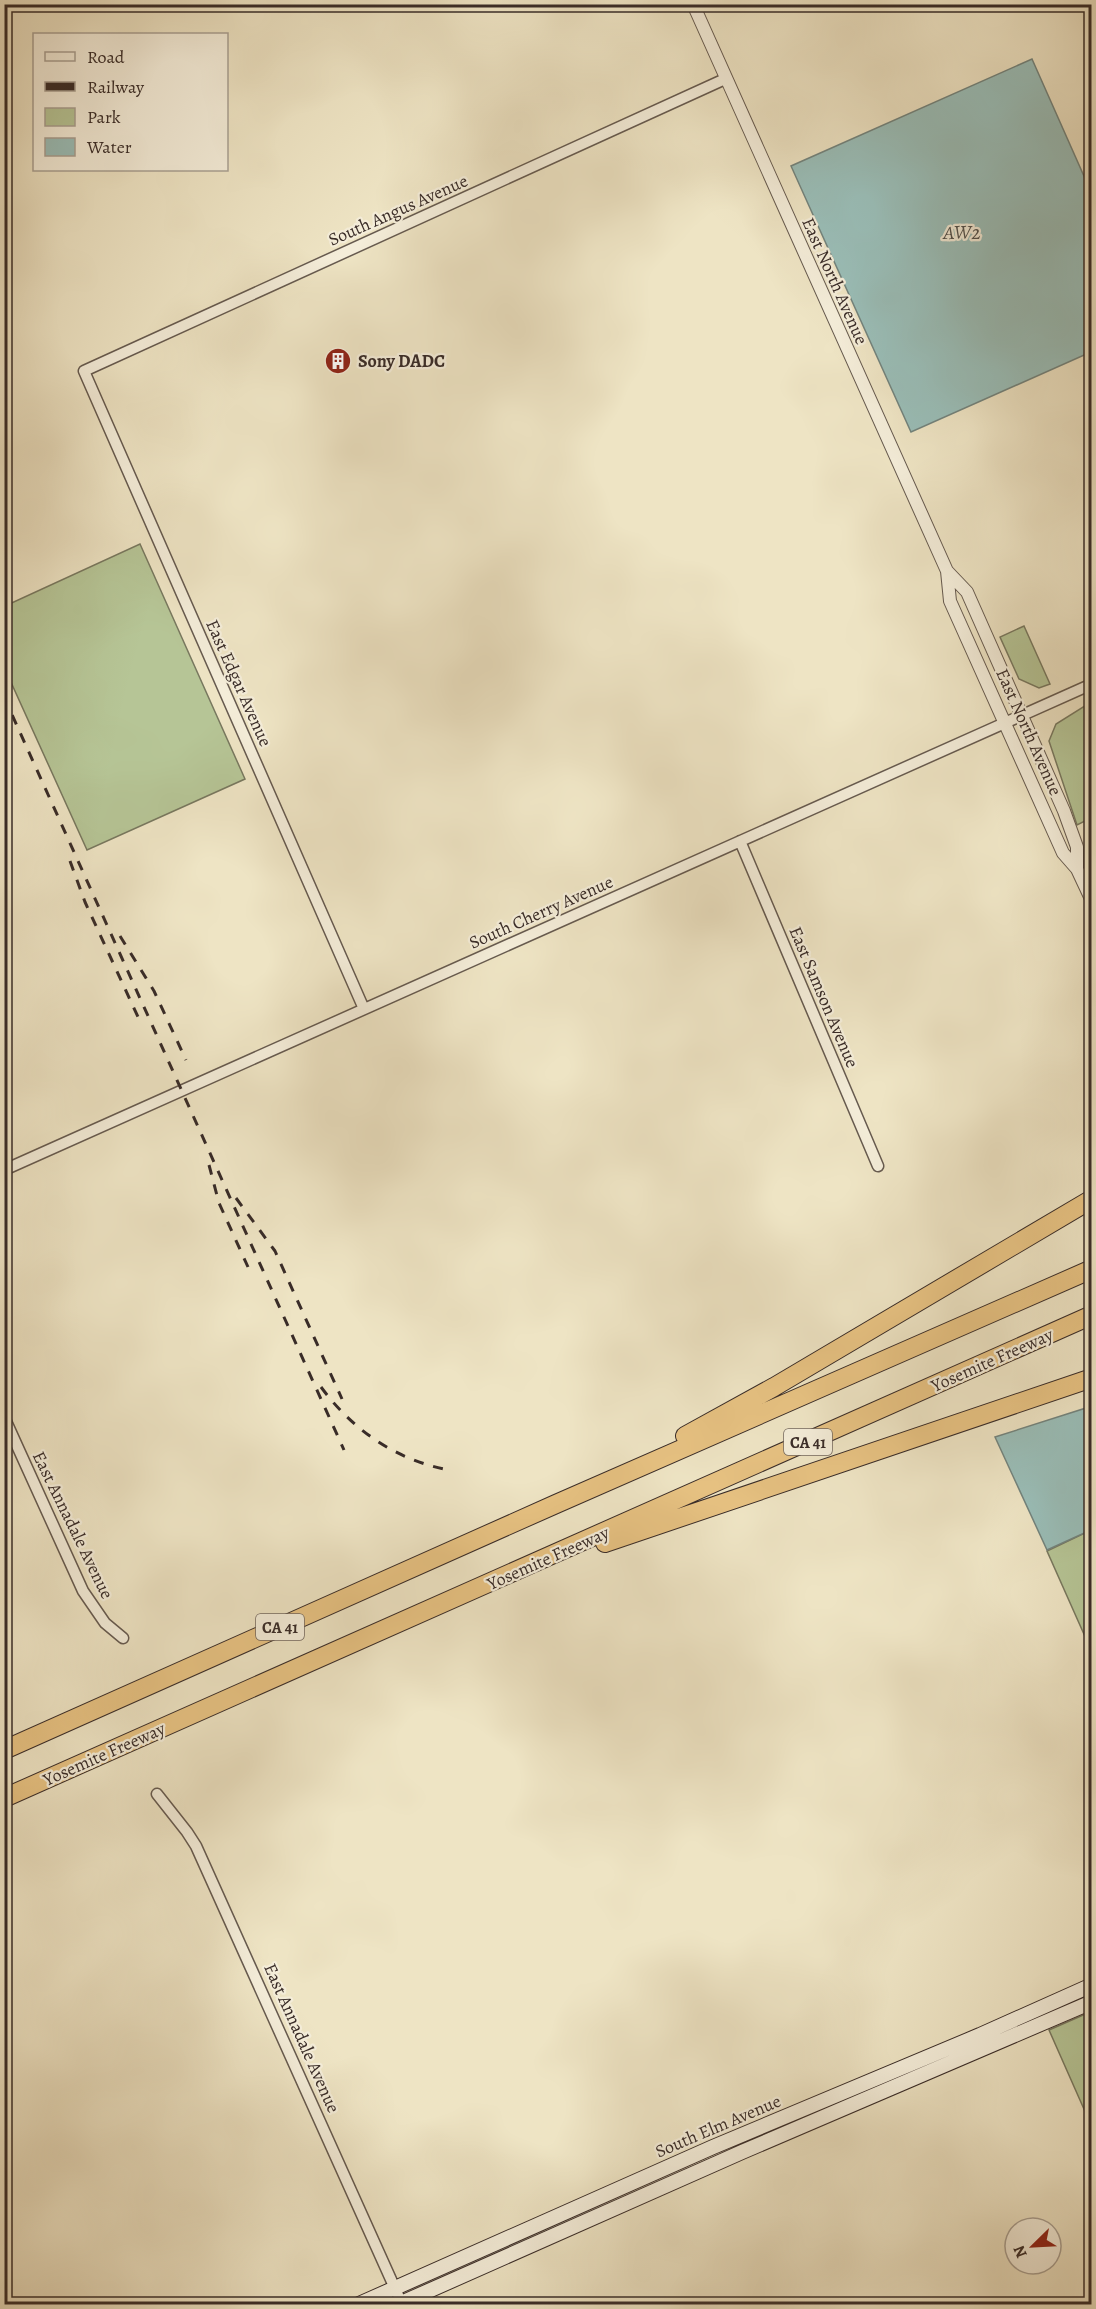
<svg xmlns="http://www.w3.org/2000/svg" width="1096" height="2309" font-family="Alegreya,serif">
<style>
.green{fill:#b6c596;stroke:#78785f;stroke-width:1.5}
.water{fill:#9abeb8;stroke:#73847e;stroke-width:1.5}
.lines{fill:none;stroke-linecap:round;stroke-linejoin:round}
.minor-casing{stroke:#665a4f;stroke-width:13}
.tertiary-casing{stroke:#665a4f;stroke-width:14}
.secondary-casing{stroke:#392c28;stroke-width:16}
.motorway-casing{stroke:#392c28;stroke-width:20}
.minor{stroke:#f4edd9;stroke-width:10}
.tertiary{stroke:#f4edd9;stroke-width:12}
.secondary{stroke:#f4edd9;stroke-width:14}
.motorway{stroke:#e7c282;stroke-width:18}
.rail{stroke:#392c28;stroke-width:3;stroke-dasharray:10 10;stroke-linecap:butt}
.labels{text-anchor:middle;stroke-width:4.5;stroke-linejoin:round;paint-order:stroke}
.shield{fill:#f4edd9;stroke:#71665d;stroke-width:1.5}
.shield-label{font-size:16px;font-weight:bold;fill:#392c28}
.street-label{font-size:18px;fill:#392c28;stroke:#f4edd9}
.poi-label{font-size:18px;font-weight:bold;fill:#392c28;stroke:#f4edd9;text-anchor:start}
.water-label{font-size:20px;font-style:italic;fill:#51504c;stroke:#f4edd9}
</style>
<rect width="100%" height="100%" fill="#eee4c4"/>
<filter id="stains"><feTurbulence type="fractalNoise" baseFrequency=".00333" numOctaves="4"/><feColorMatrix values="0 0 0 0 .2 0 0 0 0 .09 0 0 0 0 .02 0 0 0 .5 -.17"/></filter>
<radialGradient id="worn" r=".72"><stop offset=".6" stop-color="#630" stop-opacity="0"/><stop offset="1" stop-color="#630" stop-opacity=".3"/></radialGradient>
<path class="green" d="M140 544 245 779 87 850 5 669V606Z
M1024 626 1050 684 1039 688 1019 679 1000 637Z
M1091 702V818L1077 825 1049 741 1056 724Z
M1091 1530V1650L1047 1551Z
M1090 2012 1092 2016 1091 2125 1049 2030Z"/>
<path class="water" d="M1032 59 1091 192V352L911 432 791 166Z
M1086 1408 1092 1420 1091 1530 1047 1550 995 1437Z"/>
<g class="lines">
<g class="minor-casing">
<path id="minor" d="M740 841 878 1166
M364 1009 84 371 725 79
M4 1170 1092 684
M4 1417 83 1591 105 1623 123 1638
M157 1794 187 1832 196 1846 402 2304"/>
</g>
<g class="tertiary-casing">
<path id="tertiary" d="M693 4 947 571 950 601 1063 853 1077 869 1092 901
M947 571 967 592 1064 811 1077 847V869"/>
</g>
<g class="secondary-casing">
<path id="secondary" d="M359 2304 713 2147 980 2035 1092 1985
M399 2304 742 2152 1092 2002"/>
</g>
<g class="motorway-casing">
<path id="motorway" d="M685 1436 774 1387 1092 1199
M605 1543 1092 1378
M4 1750 556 1504 1092 1269
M4 1798 1092 1315"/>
</g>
<use href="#minor" class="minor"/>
<use href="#tertiary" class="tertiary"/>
<use href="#secondary" class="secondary"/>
<use href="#motorway" class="motorway"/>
<path class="rail" d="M4 697 344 1450
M70 861 85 902 138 1017
M120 936 154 991 186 1060
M209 1165 219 1203 248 1267
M236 1198 275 1251 342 1399
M321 1387C352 1429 393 1458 444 1469"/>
</g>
<defs>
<g id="building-disc" transform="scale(1.35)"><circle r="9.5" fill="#8f2418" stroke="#f4edd9"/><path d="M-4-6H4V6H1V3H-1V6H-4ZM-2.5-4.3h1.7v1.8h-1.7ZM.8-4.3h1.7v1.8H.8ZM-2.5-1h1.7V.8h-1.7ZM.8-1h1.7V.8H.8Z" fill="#fff"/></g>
</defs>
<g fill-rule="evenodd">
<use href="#building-disc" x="338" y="361"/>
</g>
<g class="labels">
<g class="shield">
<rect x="784" y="1429" width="48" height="26" rx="4.5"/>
<rect x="256" y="1614" width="48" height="26" rx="4.5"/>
</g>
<g class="shield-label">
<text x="808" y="1448">CA 41</text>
<text x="280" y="1633">CA 41</text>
</g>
<g class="street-label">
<text transform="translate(398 210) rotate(-24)" y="6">South Angus Avenue</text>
<text transform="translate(835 281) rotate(66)" y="6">East North Avenue</text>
<text transform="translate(239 683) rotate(66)" y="6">East Edgar Avenue</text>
<text transform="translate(1029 732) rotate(66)" y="6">East North Avenue</text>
<text transform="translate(541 912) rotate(-24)" y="6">South Cherry Avenue</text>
<text transform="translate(824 997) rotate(67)" y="6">East Samson Avenue</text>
<text transform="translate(992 1360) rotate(-24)" y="6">Yosemite Freeway</text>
<text transform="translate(73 1525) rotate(64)" y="6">East Annadale Avenue</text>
<text transform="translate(548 1558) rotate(-24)" y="6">Yosemite Freeway</text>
<text transform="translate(104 1754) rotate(-24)" y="6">Yosemite Freeway</text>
<text transform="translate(302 2038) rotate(66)" y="6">East Annadale Avenue</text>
<text transform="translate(718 2126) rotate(-23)" y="6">South Elm Avenue</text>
</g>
<g class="poi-label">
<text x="358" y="367">Sony DADC</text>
</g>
<g class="water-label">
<text x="962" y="239">AW2</text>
</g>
</g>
<rect width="1096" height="2309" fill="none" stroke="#eee4c4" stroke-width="24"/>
<rect x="6" y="6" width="1084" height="2297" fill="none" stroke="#392c28" stroke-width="3"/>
<rect x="12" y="12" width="1072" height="2285" fill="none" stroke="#392c28" stroke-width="1.5"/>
<rect x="33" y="33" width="195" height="138" fill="#f4edd9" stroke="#a9a092" stroke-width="1.5"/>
<rect x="45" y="52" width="30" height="9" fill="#f4edd9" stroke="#a9a092" stroke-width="1.5"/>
<text x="87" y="63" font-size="18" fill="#392c28">Road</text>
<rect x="45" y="82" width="30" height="9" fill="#392c28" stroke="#a9a092" stroke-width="1.5"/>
<text x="87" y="93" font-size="18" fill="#392c28">Railway</text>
<rect x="45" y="108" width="30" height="18" fill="#b6c596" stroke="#a9a092" stroke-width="1.5"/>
<text x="87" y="123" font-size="18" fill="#392c28">Park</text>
<rect x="45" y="138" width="30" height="18" fill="#9abeb8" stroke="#a9a092" stroke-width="1.5"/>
<text x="87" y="153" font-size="18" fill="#392c28">Water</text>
<g transform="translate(1033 2246) rotate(246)"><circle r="28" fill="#f4edd9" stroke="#a9a092" stroke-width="1.5"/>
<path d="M0-4.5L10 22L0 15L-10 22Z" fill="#8f2418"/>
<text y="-9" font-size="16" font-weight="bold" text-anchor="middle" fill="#392c28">N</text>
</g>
<rect width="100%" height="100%" filter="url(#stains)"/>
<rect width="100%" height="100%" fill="url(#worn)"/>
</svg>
